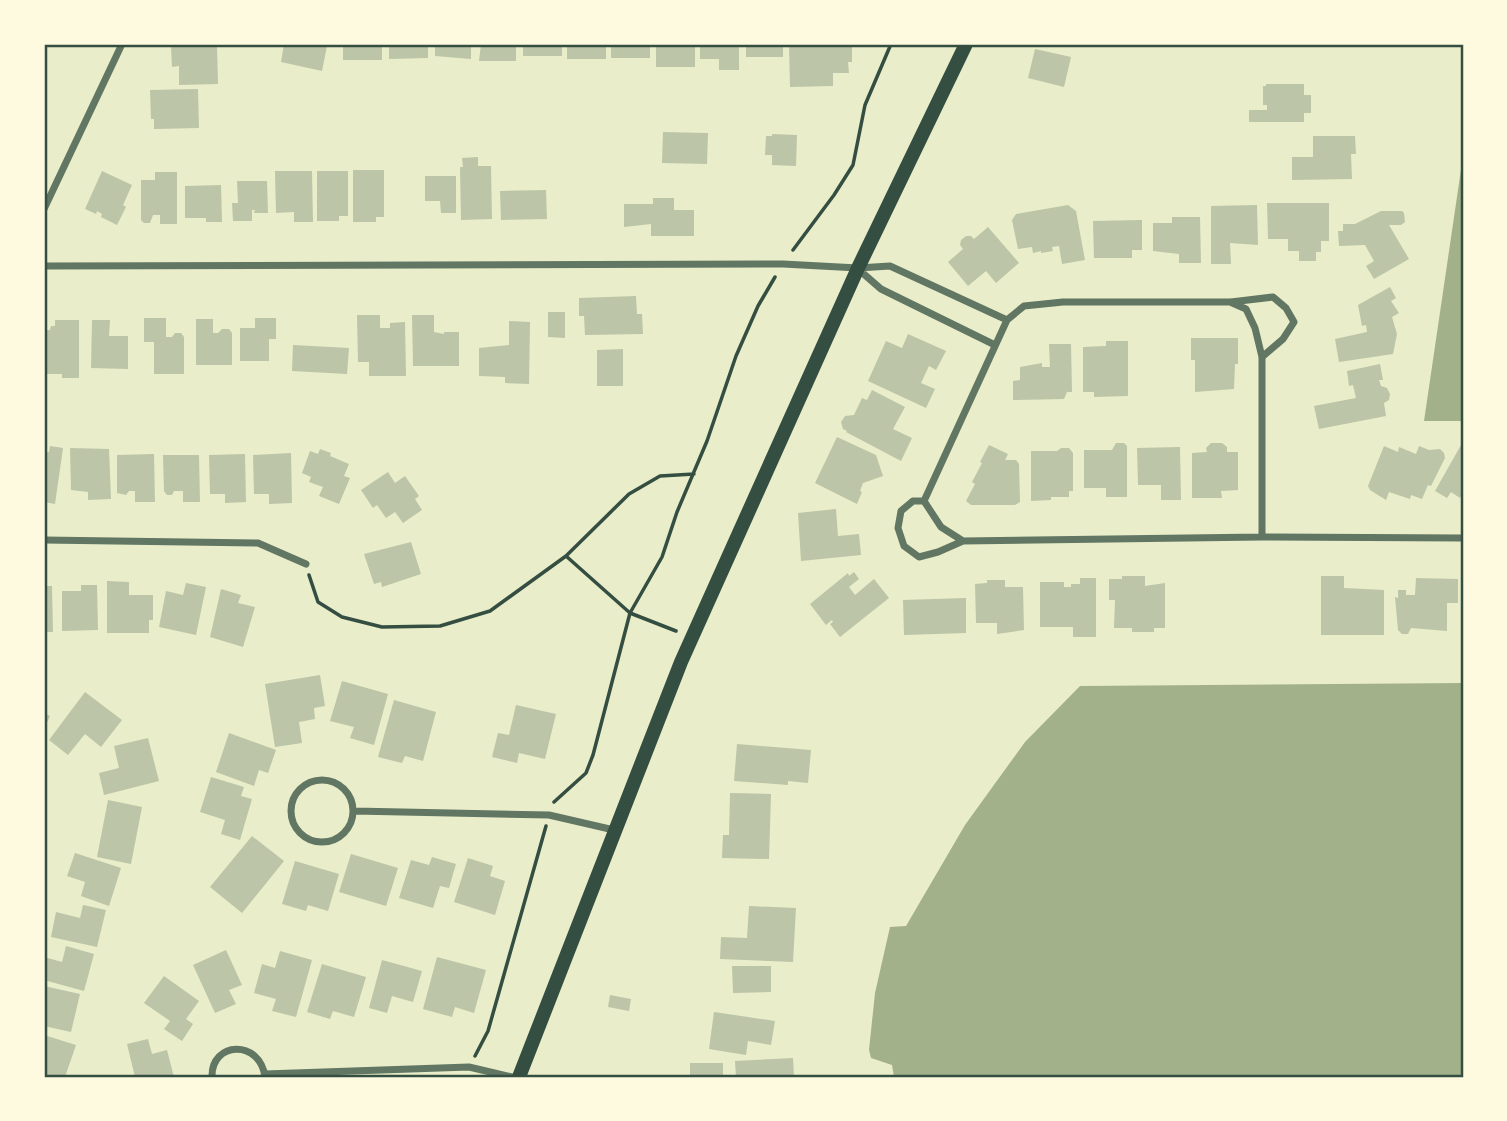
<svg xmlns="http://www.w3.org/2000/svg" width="1507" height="1121" font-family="'Public Sans',sans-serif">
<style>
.water{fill:#a3b18a}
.building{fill:#bcc5a7}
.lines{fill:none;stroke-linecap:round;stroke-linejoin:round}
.path{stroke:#344e41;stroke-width:3.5}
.minor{stroke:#617663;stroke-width:7}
.secondary{stroke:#344e41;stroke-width:14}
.neatline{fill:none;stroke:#344e41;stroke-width:2.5}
</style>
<rect width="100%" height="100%" fill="#e9edc9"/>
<path class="water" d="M1463 156V421H1424Z
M1463 683V1077H894L892 1065 871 1058 869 1050 875 993 890 927 906 926 965 825 1025 742 1080 686Z"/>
<path class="building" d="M284 44H333L327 46 322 71 281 62Z
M343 44H382V60H343Z
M389 44H428V58L389 59Z
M435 44H471V59L435 56Z
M481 44H516V61H479Z
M523 44H562V56H523Z
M567 44H606V59H567Z
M611 44H650V58H611Z
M656 44H695V67H656Z
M700 44H739V70H719V59H700Z
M746 44H783V57H746Z
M789 44H852V62H848L849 73H833V86L790 87Z
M217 45 218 84 179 85V66L172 67 171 46Z
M1035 49 1071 57 1064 87 1028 78Z
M1266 84H1304V95H1311V113H1304V122H1249V110H1267V105H1263V86H1266Z
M198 89 199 128 154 129V119H151L150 90Z
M663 132 708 133 707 164 662 163Z
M772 134 797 135 796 166 772 165V155H765L766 136H772Z
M1313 136H1355L1356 154H1351L1352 179 1292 180V157H1313Z
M478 157V166H491L492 219 461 220 460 167H463L462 158Z
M353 170H384V217H376V222H353Z
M102 171 132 185 123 205 126 207 117 225 101 217 102 214 97 211 96 214 85 209Z
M275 171H312L313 222H294V212L276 213Z
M317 171H348V216H339V221H317Z
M155 172H177V224H160V215H153L150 223H144L141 220V180H155Z
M425 176H456V213H441L440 201H425Z
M237 181H267L268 213H254L255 210H252V221H233L232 203H238Z
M221 185 222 222H206V218H185V186Z
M546 190 547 219 501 220 500 191Z
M653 198H674V210H694V236H651V224L624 227V204H653Z
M1267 203H1329V241H1321V252H1316V261H1299V251H1288V239H1268Z
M1068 205 1076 211 1085 260 1062 264 1059 246 1052 247 1053 251 1041 253V251L1033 253 1032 247 1018 249 1012 220 1016 214Z
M1257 205 1258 245 1230 243 1231 264H1211V206Z
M1381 211H1402L1404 213 1405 222 1401 225H1389L1409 259 1374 279 1366 266 1374 261 1365 245 1339 246 1338 231H1343V224H1355Z
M1172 217H1200L1201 263H1179V254L1153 251V223H1172Z
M1142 220V250H1132V258H1094L1093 221Z
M988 227 1019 263 996 283 986 271 968 286 948 262 963 249 960 245 961 240 966 236H971L974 239Z
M1390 287 1396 298 1391 301 1399 313 1392 317 1397 334 1393 354 1339 362 1335 339 1367 332 1366 325 1362 326 1358 305Z
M636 296 637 314H642L643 334 585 335 584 316H579V298Z
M548 312H565V338L548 337Z
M357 315H380V328H390V323L405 322 406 376H369V362H358Z
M412 315H434V332L444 334V332H459V366H413Z
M144 318H166V337H172L175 333H181L184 337V374H154V342H144Z
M255 318H276V339H269V361H240V328H255Z
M196 319H213V333H218L222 329H229L232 333V365H196Z
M55 320H79V378H62V374H44V330H50L51 326H55Z
M92 320H110L109 336H128V369L91 368Z
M509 321 530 322 529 384 505 383V377L479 376V348L509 345Z
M908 334 946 351 936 370 929 366 921 383 935 389 926 408 868 381 886 341 902 348Z
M1191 338H1238V364H1235L1234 389 1195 392V360H1191Z
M1106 341H1128V396L1094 397V392H1083V347L1106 346Z
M1049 344H1071L1072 392H1067L1064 399 1013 400V381L1020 380V367L1042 363V367H1050Z
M293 345 349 348 347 374 292 371Z
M623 349V386H597V350Z
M1380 364 1383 380H1379L1381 386 1387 388 1390 394 1389 400 1384 403 1386 416 1319 429 1314 406 1356 398 1353 385 1349 386 1347 371Z
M872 390 905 407 893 429 912 438 901 461 846 432 847 431 843 429 841 422 845 416 854 415 862 398 867 400Z
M837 437 876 455 883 476 863 483 860 491 862 492 857 504 815 483Z
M1116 443H1124L1127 446V497H1106V488H1084V450H1112Z
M1211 443H1222L1227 447V452H1238V490L1221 491 1222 498H1192V453L1207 452 1206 448Z
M989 445 1008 454 1005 460H1016L1019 464 1020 502 1015 505H971L966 501 975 484 972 482 982 463 980 462Z
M1461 445H1463V492L1460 498 1451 492 1447 498 1435 491Z
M50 446 63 448 55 504 44 502V452H49Z
M1384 446 1398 452 1399 447 1416 454 1419 446 1429 450 1440 449 1444 453 1445 458 1431 486 1428 485 1422 499 1411 495 1410 499 1389 492 1386 500 1370 490 1368 486Z
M1180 447 1181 500H1161V485H1138L1137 448Z
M70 448 109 449 111 499 88 500V492L71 490Z
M1061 448H1069L1073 453V491H1069V497H1051V500L1031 501V451H1057Z
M320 449 331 453 330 456 349 464 344 476 350 478 339 504 319 496 323 487 309 482 311 477 302 473 310 451 318 454Z
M291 453 292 503 269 504V494H254L253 455Z
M154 454 155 502H135V491H129L126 495 117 493V455Z
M245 454 246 502 225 503V494H210L209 455Z
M163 455H199L200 502H183V491H174L172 495H167L164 491Z
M388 472 395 483 405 476 419 496 415 499 422 510 403 523 395 512 386 518 377 505 373 508 361 490Z
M836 509 838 536 859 534 861 555 801 561 798 513Z
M411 542 421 574 382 587 381 582 374 584 364 554Z
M854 572 859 579 849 587 855 595 874 579 889 598 840 637 830 624 833 622 832 620 826 625 810 604 848 573 849 576Z
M1122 576H1145V586L1165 583V628H1154V632H1132V628H1114L1115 600H1109V579H1122Z
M1321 576H1344V588L1384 590V635H1321Z
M1080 578H1096V637H1073V627H1040V582H1064V587H1071V584H1080Z
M1416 578 1458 579V603H1447V631L1411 628 1408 634H1402L1398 630 1395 597 1398 598V590H1406V595H1415Z
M987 580H1005V587H1023L1024 630 997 634V623H976L975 584 987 583Z
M107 581 129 582V595H153V620H149V633H107Z
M186 583 206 587 196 635 159 627 166 591 183 595Z
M81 585H97L98 630 62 631V591H81Z
M44 586H52L53 632H44Z
M221 589 241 595 238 603 255 607 243 647 210 637Z
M966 598V633L904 635 903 600Z
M320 675 325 706 314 708 315 719 299 722 302 743 275 747 265 684Z
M342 681 388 694 374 745 350 738 354 727 330 721Z
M85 692 122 720 101 747 85 734 68 755 49 740Z
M394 700 436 712 423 761 405 756 402 763 378 757Z
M516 705 556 714 545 759 519 753 517 763 492 757 498 733 509 735Z
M44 713 50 716 44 729Z
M229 733 276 750 268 773 259 770 254 786 216 772Z
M148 738 159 781 104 795 99 773 119 768 114 746Z
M737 744 811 750 808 783 788 781V785L734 781Z
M211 777 244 787 241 796 252 799 240 840 221 834 225 820 200 812Z
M730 793 771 794 769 859 722 858 723 835H729Z
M108 800 142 807 131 864 97 857Z
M252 836 284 861 242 913 210 887Z
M75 853 121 868 109 906 81 896 85 882 67 876Z
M351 854 398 868 386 906 339 892Z
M432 857 456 864 449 888 440 886 433 908 399 898 411 860 429 865Z
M468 858 493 866 490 876 505 881 495 915 454 902Z
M295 861 339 874 328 911 308 905 306 911 282 904Z
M83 905 106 910 97 947 51 937 56 912 80 918Z
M749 906 796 908 793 962 720 959 721 937 747 938Z
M66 946 94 954 84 991 44 980V957L62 962Z
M226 950 242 985 229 990 236 1004 215 1013 193 965Z
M280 951 312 960 296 1017 272 1011 276 999 254 993 262 964 275 968Z
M437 957 486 970 474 1013 455 1007 452 1017 423 1009Z
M382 960 422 971 413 1002 392 996 387 1013 369 1008Z
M322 964 366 977 354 1017 333 1011 330 1019 307 1012Z
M732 966H771V992L733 993Z
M164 976 199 1001 186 1019 193 1024 182 1041 164 1029 170 1021 144 1003Z
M44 986 80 994 71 1032 44 1026Z
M610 995 631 999 629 1011 608 1007Z
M714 1012 775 1021 771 1045 748 1041 746 1055 709 1049Z
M44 1035 76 1045 65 1077 44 1076Z
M148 1039 152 1054 167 1050 174 1077H135L127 1044Z
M793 1058 794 1077H736L735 1061Z
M690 1063H723V1077H690Z"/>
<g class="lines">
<path class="path" d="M793 250 834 195 853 165 865 105 891 44
M566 556 630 613 676 631
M309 575 318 602 342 617 382 627 440 626 490 611 566 556 629 494 660 476 694 474
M554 802 586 773 593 755 630 613 662 557 677 512 707 441 736 356 758 306 775 277
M475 1056 488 1031 546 826"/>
<path class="minor" d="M44 209 122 44
M44 266 783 264 858 268 890 266 1007 320
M858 269 881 289 995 345
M1231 302 1273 297 1286 308 1294 322 1283 339 1262 357
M924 501H913L901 511 898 528 904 546 919 557 938 552 963 541
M1262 537V357L1255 328 1246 309 1230 302H1063L1024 306 1007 320 924 501 941 527 963 541 1262 537 1463 538
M44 540 258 543 306 564
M291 811a31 31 0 1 1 62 0a31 31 0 1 1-62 0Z
M354 811 549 815 614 830
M265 1074 469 1067 512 1077
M212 1077C211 1041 260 1039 265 1077"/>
<path class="secondary" d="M519 1077 681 662 858 268 966 44"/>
</g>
<rect width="1507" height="1121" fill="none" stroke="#fefae0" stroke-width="91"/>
<rect x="46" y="46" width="1416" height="1030" class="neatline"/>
</svg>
